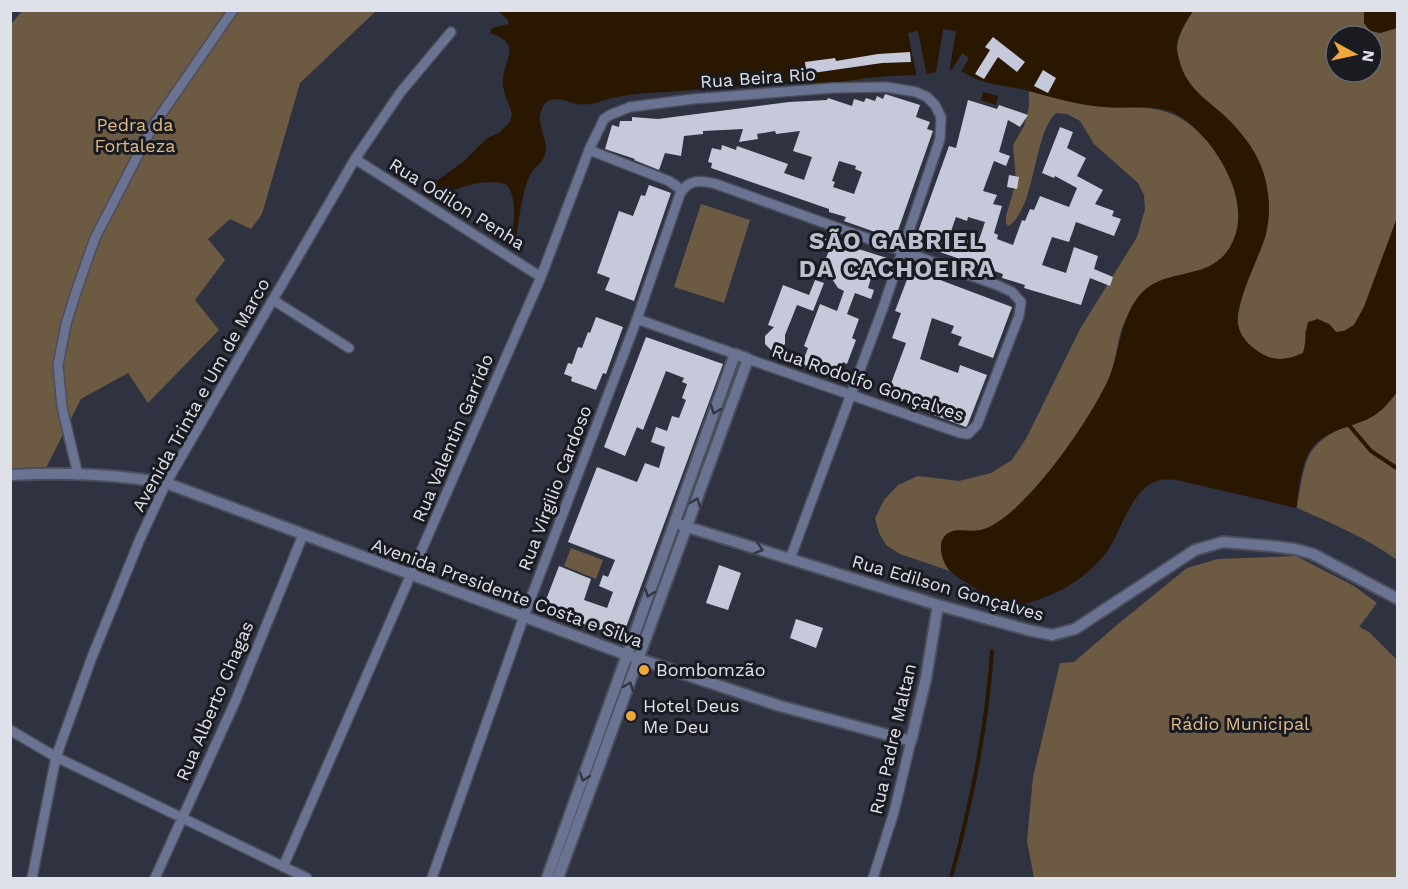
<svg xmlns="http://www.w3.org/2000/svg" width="1408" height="889" font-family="'Work Sans',sans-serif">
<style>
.green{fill:#6d5a43;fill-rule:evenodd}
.water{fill:#291700}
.pier{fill:#2f3240}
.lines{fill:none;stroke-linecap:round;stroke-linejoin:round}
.stream{stroke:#291700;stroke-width:4}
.building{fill:#c5c9da;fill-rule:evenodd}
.minor-casing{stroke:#4b4e5b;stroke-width:12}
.tertiary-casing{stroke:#4b4e5b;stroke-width:14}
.minor{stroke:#6b7392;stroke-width:9}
.tertiary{stroke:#6b7392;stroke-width:10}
.oneway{stroke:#323543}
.poi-dot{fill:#eea83c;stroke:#191b21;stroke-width:2}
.labels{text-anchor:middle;stroke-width:6;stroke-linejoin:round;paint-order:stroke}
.street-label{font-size:18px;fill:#dfe1ea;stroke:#191b21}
.park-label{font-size:18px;fill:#e0b987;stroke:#191b21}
.poi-label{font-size:18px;fill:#dfe1ea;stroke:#191b21;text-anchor:start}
.district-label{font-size:24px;font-weight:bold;letter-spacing:1.5px;fill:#bbc0d0;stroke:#191b21}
</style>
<rect width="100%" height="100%" fill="#2f3240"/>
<path class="green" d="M23 10 376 11 300 83 262 214 251 229 230 219 208 239 225 260 195 300 219 330 148 403 128 373 81 399 46 468 11 470V24Z
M1193 11H1364V23L1380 33 1397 28V218L1364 307 1354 325 1344 331 1336 332 1329 324 1305 331 1306 344 1303 353C1288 360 1274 362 1259 352 1249 345 1239 336 1238 323 1237 300 1258 257 1266 234L1208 104C1193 89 1172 65 1178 41 1181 31 1187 20 1193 11ZM1336 36H1372V72H1336Z
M1029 91C1054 98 1078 105 1104 107 1121 109 1138 106 1154 109 1190 114 1217 147 1230 179 1242 207 1243 243 1217 263 1209 270 1198 270 1188 274 1174 281 1160 294 1147 303 1141 307 1129 313 1126 319 1117 335 1117 359 1110 376 1092 418 1027 512 985 529 977 532 967 532 958 531L944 562 950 571 900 554 886 545 879 533 875 518 884 500 898 485 918 476 959 481 991 473 1012 460 1027 437 1080 329 1137 237 1145 209 1144 195 1138 183 1094 144 1080 121 1067 114 1056 113C1033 133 1036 210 1008 226L1006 223V216L1016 182 1013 145 1024 126 1029 107Z
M701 204 750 220 724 303 674 287Z
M1397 392V560C1367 538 1331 523 1297 508 1307 445 1308 444 1365 416 1380 408 1387 405 1397 392Z
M571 548 603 560 596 579 564 566Z
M1296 556 1354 586 1377 603 1359 627 1369 632 1397 660V878H1034L1027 841 1033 777 1060 663 1074 662 1118 624 1187 568 1218 559Z"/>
<path class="water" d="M498 11H1193C1187 20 1179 32 1177 43 1176 51 1179 58 1181 66 1190 93 1213 103 1231 122 1251 143 1265 165 1268 194 1270 207 1269 221 1266 234 1260 257 1234 303 1238 325 1241 338 1249 346 1260 353 1275 362 1288 360 1303 353 1306 343 1305 333 1308 322L1318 319 1329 324 1336 332 1344 331 1354 325 1364 307 1397 218V392C1391 400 1384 409 1375 415 1353 429 1322 428 1308 454 1300 470 1299 490 1296 508L1177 480C1176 480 1161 479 1160 480 1130 487 1122 533 1105 554 1088 576 1061 593 1034 601 1027 604 1016 606 1008 605 999 603 955 577 949 570 944 564 940 553 941 546 941 540 944 535 950 532 960 528 973 533 984 529 1025 516 1092 417 1109 378 1120 352 1120 320 1138 297 1165 262 1217 287 1235 236 1247 205 1227 165 1207 141 1198 131 1187 119 1174 113 1153 104 1127 109 1105 107 1076 105 1049 96 1021 89 1007 86 992 85 979 80 970 77 964 71 955 70 944 69 932 74 921 75 907 76 892 75 878 77 863 78 849 81 835 83 817 84 800 83 783 84 748 85 714 88 679 91 653 93 627 93 602 101 594 104 586 105 577 104 566 102 553 94 545 104 531 121 550 138 545 154 543 163 534 167 530 175 521 193 518 229 514 251L509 247C513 228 519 202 507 185 485 176 453 190 433 198L421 192 463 162 486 139 500 132 510 122 512 115C510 104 503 95 503 83 502 58 525 45 490 33L492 28 509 24 507 19Z
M1364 11H1397V28L1380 33 1370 31 1364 23Z
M983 92 998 96 996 105 981 100Z"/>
<path class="pier" d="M943 29 956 31 949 73 941 74 936 73Z
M918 31 927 76 917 78 908 33Z
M962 53 969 58 960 74 952 70Z"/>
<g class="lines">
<path class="stream" d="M1348 424 1371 451 1398 469
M951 878C971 805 987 728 992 651"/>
</g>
<path class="building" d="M993 37 1025 62 1017 72 998 57 984 79 975 74 990 50 985 47Z
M910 52 911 62 882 63 806 74 805 62 835 58 836 61 878 54Z
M1043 70 1056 78 1048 93 1034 86Z
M885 94 920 105 916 117 930 122 927 129 933 131 895 239 844 221 846 217 829 212V209L711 168 712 163 708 162 712 148 721 150 722 145 736 150 737 146 788 164 784 173 804 180 812 157 793 151 800 131 776 134 775 131 757 134 758 139 739 142 743 129 703 131V134L684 136 681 156 665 153 659 170 634 160 635 159 605 149 612 125 619 127 620 121H632V117L658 119 789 102 827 100 828 98 852 106 854 99 864 102 866 98 875 101 877 96 883 99ZM839 161 856 166 855 169 862 172 854 194 833 187 835 182 832 181Z
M968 100 997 109 999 105 1028 115 1020 127 1008 120 999 152 1010 156 1006 166 994 161 983 191 997 195 993 204 1002 206 994 233 998 235 997 239 1013 245 1022 220 1025 221 1030 209 1034 210 1040 196 1069 207 1077 188 1055 176 1054 178 1042 173 1060 127 1073 132 1067 148 1086 158 1077 176 1103 190 1095 204 1114 211 1112 216 1121 219 1114 236 1076 222 1069 242 1052 237 1042 265 1066 273 1074 247 1098 256 1094 269 1113 277 1110 286 1090 278 1081 305 1024 288 1025 285 1002 278 1003 274 914 243 949 146 956 148ZM956 217 967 221 968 217 985 222 978 243 950 234Z
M1009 175 1019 177 1017 189 1007 187Z
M649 185 671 193 634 301 605 290 610 278 597 273 619 211 633 216 641 195 645 196Z
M817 236 887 258 884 268 875 265 868 288 874 290 871 299 855 293 847 314 859 319 852 338 856 340 847 364 843 362 837 377 802 364 808 348 804 346 820 304 837 311 844 291 838 288 823 265 829 251 813 246Z
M911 269 1012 307 993 358 958 345 962 337 951 333 954 326 932 318 920 359 958 373 960 365 987 375 968 424 966 427 886 397 906 343 892 338 901 313 895 311Z
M815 280 824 283 813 311 797 305 785 335V344L779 351 771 350 765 344V336L774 327 768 325 783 285 809 295Z
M596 317 623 327 606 374 603 373 596 390 571 381 572 377 564 374 568 363 572 364 578 347 582 348 588 332 590 333Z
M646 337 723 364 622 638 546 610 544 605 559 566 591 579 584 600 607 608 613 592 599 586 603 575 608 577 615 560 568 542 597 467 637 482 645 463 659 468 665 447 651 442 656 427 667 431 672 416 679 418 686 400 682 398 687 384 682 382 684 378 666 371 643 430 637 427 625 456 604 447Z
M719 565 741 573 728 610 706 603Z
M796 619 823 628 816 648 790 638Z"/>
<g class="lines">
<g class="minor-casing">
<path id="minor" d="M589 150 669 181 682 190
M355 159 541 277
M273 300 349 348
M637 319 735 354
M78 475 62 407 58 365 66 324 77 289 95 238 153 126 233 10
M10 730 56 757 307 878
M283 867 541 277 589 150 604 119 610 115 630 107 693 99 833 88 886 87 916 92 927 97 935 105 941 117 940 139 883 308 790 559
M32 878 56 757 92 657 140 539 166 483 355 159 400 93 451 32
M155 878 235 702 303 535
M432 878 524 616 637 319 680 194C688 179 701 180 716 184L997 285 1012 292 1021 302 1019 316 977 425 968 434 960 433 748 359
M873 878 894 812 911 741"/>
</g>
<g class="tertiary-casing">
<path id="tertiary" d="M10 475C62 472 115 474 166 483L627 655 780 706 911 741 926 678 938 605
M681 525 938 605 1028 630 1052 635 1075 629 1195 550 1223 542 1271 546 1295 549 1313 554 1398 599
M547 878 735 354 748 359 558 878"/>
</g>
<use href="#minor" class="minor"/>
<use href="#tertiary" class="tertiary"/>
</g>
<defs><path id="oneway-chevron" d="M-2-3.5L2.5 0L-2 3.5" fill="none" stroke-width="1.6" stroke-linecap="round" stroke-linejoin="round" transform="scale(1.5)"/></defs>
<g class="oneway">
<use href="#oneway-chevron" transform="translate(715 410) rotate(110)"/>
<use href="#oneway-chevron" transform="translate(696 502) rotate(-70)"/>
<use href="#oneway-chevron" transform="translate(759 549) rotate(17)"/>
<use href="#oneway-chevron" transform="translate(649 593) rotate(110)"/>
<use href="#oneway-chevron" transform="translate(629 686) rotate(-70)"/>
<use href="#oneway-chevron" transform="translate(584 777) rotate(110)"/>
</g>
<g class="poi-dot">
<circle cx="644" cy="670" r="6"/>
<circle cx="631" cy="716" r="6"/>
</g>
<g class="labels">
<g class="street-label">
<text transform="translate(758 78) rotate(-4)" y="6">Rua Beira Rio</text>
<text transform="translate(457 204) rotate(32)" y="6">Rua Odilon Penha</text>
<text transform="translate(868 383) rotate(19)" y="6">Rua Rodolfo Gonçalves</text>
<text transform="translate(201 395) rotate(-61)" y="6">Avenida Trinta e Um de Marco</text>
<text transform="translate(453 438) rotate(-67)" y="6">Rua Valentin Garrido</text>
<text transform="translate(555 488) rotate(-69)" y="6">Rua Virgilio Cardoso</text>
<text transform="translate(948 588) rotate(16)" y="6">Rua Edilson Gonçalves</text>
<text transform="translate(507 593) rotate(20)" y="6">Avenida Presidente Costa e Silva</text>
<text transform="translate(215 701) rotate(-67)" y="6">Rua Alberto Chagas</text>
<text transform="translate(893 739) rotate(-77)" y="6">Rua Padre Maltan</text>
</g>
<g class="park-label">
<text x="135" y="131">Pedra da<tspan x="135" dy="21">Fortaleza</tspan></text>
<text x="1240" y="730">Rádio Municipal</text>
</g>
<g class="poi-label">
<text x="656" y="676">Bombomzão</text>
<text x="643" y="712">Hotel Deus<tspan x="643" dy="21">Me Deu</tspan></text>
</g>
<g class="district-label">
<text x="897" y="249">SÃO GABRIEL<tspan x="897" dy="28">DA CACHOEIRA</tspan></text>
</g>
</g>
<rect width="1408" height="889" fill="none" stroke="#dfe1ea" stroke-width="24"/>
<g transform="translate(1354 54) rotate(98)"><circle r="28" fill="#191b21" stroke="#686a71" stroke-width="1.5"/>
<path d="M0-4.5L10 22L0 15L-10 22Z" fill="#eea83c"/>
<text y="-9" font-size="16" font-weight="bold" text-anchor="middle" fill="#dfe1ea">N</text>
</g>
</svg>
